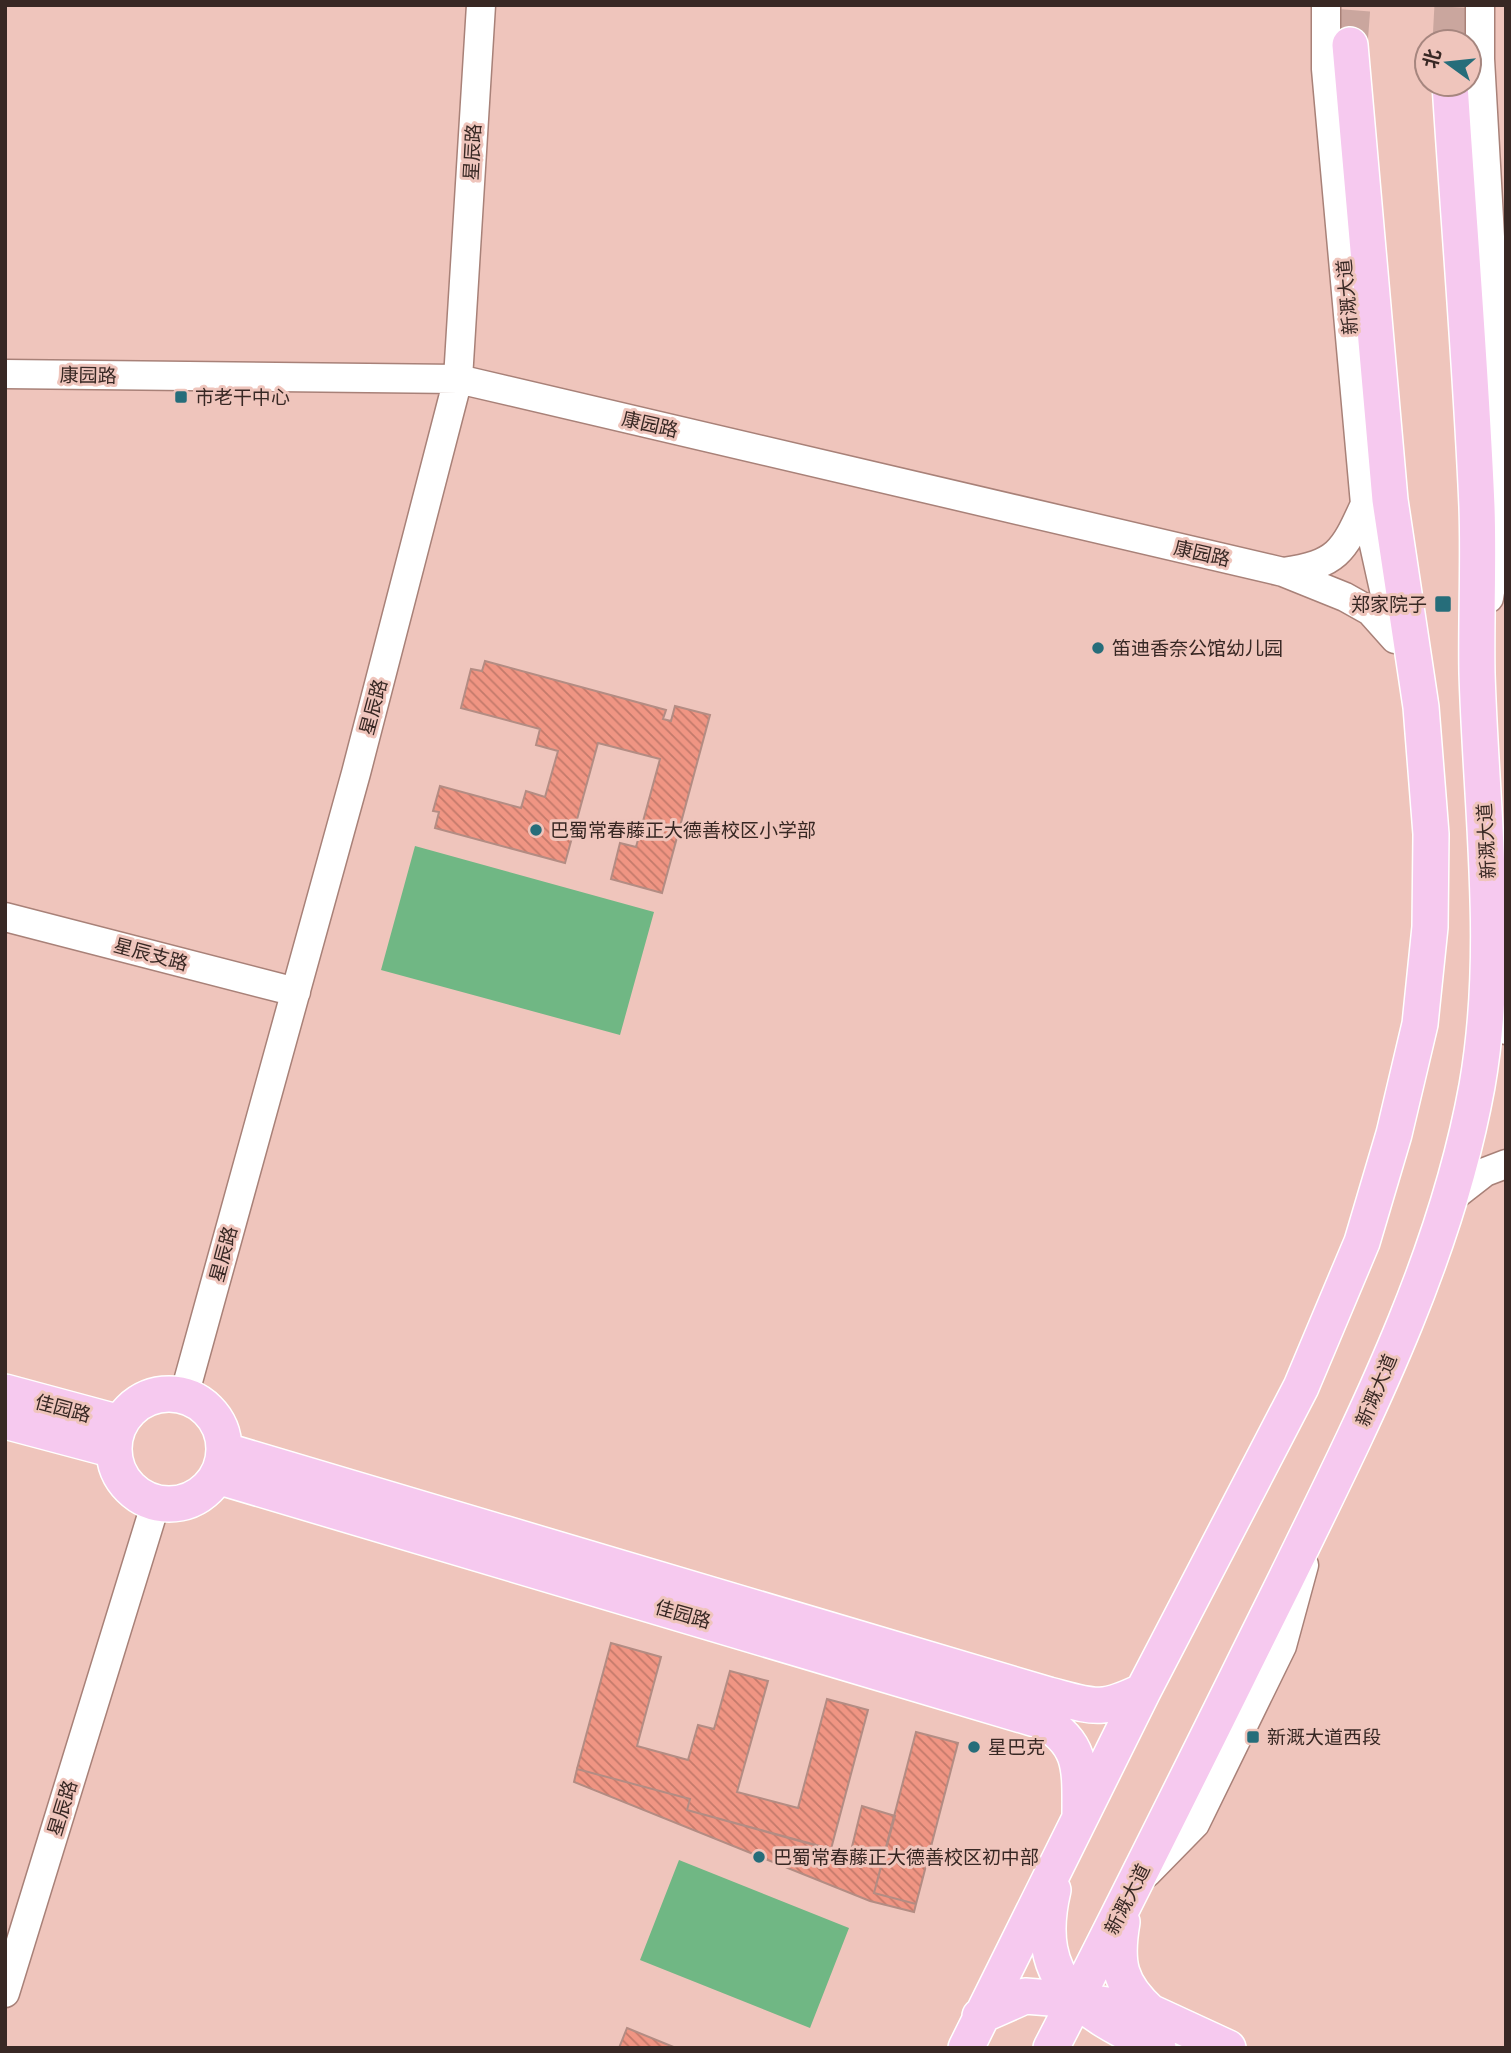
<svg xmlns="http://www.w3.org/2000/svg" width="1511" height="2053" font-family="'Archivo Narrow','Noto Sans SC',sans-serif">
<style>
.pitch{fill:#70b784}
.building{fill:url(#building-back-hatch);stroke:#b38c83;stroke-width:2}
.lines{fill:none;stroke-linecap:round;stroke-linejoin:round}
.major-tunnel{stroke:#caa69e;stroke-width:35;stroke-dasharray:35 18;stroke-linecap:butt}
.minor-casing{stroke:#a88178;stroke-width:31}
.major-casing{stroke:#fff;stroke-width:38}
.minor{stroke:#fff;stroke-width:28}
.major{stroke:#f6c9ef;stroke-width:35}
.poi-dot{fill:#266d7a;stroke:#efc5bc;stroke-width:2.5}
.labels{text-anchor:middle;stroke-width:6;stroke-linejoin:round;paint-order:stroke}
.street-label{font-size:19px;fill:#382824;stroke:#efc5bc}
.poi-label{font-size:19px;fill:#382824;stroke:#efc5bc;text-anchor:start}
</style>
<defs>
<pattern id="building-back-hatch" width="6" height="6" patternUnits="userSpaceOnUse" patternTransform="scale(1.75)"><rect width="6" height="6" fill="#f09583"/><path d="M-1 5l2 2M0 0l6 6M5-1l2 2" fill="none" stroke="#c37a6b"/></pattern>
</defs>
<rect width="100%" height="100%" fill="#efc5bc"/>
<path class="pitch" d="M415 846 654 912 620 1035 381 970Z
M679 1860 849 1928 810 2028 640 1960Z"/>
<path class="building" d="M485 661 666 710 663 719 671 721 675 706 710 715 662 893 611 879 620 843 636 847 660 759 598 743 565 863 435 828 439 812 433 811 440 786 521 808 526 791 545 797 558 751 536 745 540 729 461 708 471 669 482 671Z
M611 1643 661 1657 637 1746 688 1760 698 1725 714 1729 730 1671 768 1681 737 1792 798 1808 827 1699 868 1710 831 1849 687 1810 690 1799 577 1769Z
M916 1732 958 1743 916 1904 874 1893Z
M577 1769 690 1799 687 1810 850 1855 862 1806 895 1816 874 1893 916 1904 914 1912 870 1901 574 1782Z
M627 2028 676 2048H619Z"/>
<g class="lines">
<path class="major-tunnel" d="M1450 42 1452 5
M1350 45 1353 5"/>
<g class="minor-casing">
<path id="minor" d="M1326 5V69L1365 504 1394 635
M1480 5V59L1505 503 1489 598
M5 374 458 379 1283 572 1345 597 1370 611 1395 639
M1283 572C1337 564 1343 553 1365 504
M5 917 296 992
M1491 986 1506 1030
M1449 1200 1485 1172 1506 1164
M184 1396 356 773 458 379 481 5
M1147 1873 1195 1824 1282 1646 1304 1565
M5 1993 156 1502"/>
</g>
<g class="major-casing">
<path id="major" d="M5 1392 120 1423
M114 1449a55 55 0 1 1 110 0a55 55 0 1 1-110 0Z
M5 1421 114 1450
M226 1451 1049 1695C1094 1707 1100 1712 1143 1691
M217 1476 1042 1721C1083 1743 1080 1771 1080 1814
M1053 1890C1031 1983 1084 2013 1158 2048
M1122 1922C1115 1963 1119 1984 1150 2012
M980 2016 1025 1996 1076 2000 1150 2012 1228 2048
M966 2048 1143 1691 1301 1387 1362 1242 1394 1134 1420 1024 1430 927 1431 834 1421 707 1390 500 1350 45
M1051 2048C1130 1895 1206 1740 1283 1585 1361 1425 1445 1263 1477 1086 1501 949 1481 811 1477 673 1476 618 1479 562 1477 507 1471 366 1459 225 1450 84"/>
</g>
<use href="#minor" class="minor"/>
<use href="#major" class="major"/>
</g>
<g class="poi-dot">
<rect x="174" y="390" width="14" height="14" rx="3.5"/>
<rect x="1434" y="595" width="18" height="18" rx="3.5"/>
<circle cx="1098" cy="648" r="7"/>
<circle cx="536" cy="830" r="7"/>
<rect x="1246" y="1730" width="14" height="14" rx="3.5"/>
<circle cx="974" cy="1747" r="7"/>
<circle cx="759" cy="1857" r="7"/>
</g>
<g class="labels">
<g class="street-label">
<text transform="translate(472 152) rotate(-87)" y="7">星辰路</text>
<text transform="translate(1347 297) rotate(-95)" y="7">新溉大道</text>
<text transform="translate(88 375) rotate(1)" y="7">康园路</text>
<text transform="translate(650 424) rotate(13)" y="7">康园路</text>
<text transform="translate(1202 553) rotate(13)" y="7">康园路</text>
<text transform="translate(373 707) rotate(-75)" y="7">星辰路</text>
<text transform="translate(1486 841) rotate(-93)" y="7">新溉大道</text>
<text transform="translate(151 954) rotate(15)" y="7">星辰支路</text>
<text transform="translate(223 1254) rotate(-75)" y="7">星辰路</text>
<text transform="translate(1376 1390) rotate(-67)" y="7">新溉大道</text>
<text transform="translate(63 1408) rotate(15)" y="7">佳园路</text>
<text transform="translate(683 1614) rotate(16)" y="7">佳园路</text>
<text transform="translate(62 1808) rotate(-73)" y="7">星辰路</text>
<text transform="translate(1127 1899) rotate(-63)" y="7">新溉大道</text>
</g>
<g class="poi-label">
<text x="195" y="404">市老干中心</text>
<text x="1427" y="611" text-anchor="end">郑家院子</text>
<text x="1112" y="655">笛迪香奈公馆幼儿园</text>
<text x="550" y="837">巴蜀常春藤正大德善校区小学部</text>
<text x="1267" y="1744">新溉大道西段</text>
<text x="988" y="1754">星巴克</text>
<text x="773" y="1864">巴蜀常春藤正大德善校区初中部</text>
</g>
</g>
<rect width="1511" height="2053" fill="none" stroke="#382824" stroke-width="14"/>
<g transform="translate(1448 63) rotate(285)"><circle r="33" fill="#efc5bc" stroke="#a6867f" stroke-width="2"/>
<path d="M0-5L12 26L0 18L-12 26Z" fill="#266d7a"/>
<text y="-10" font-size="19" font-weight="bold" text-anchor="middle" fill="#382824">北</text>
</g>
</svg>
